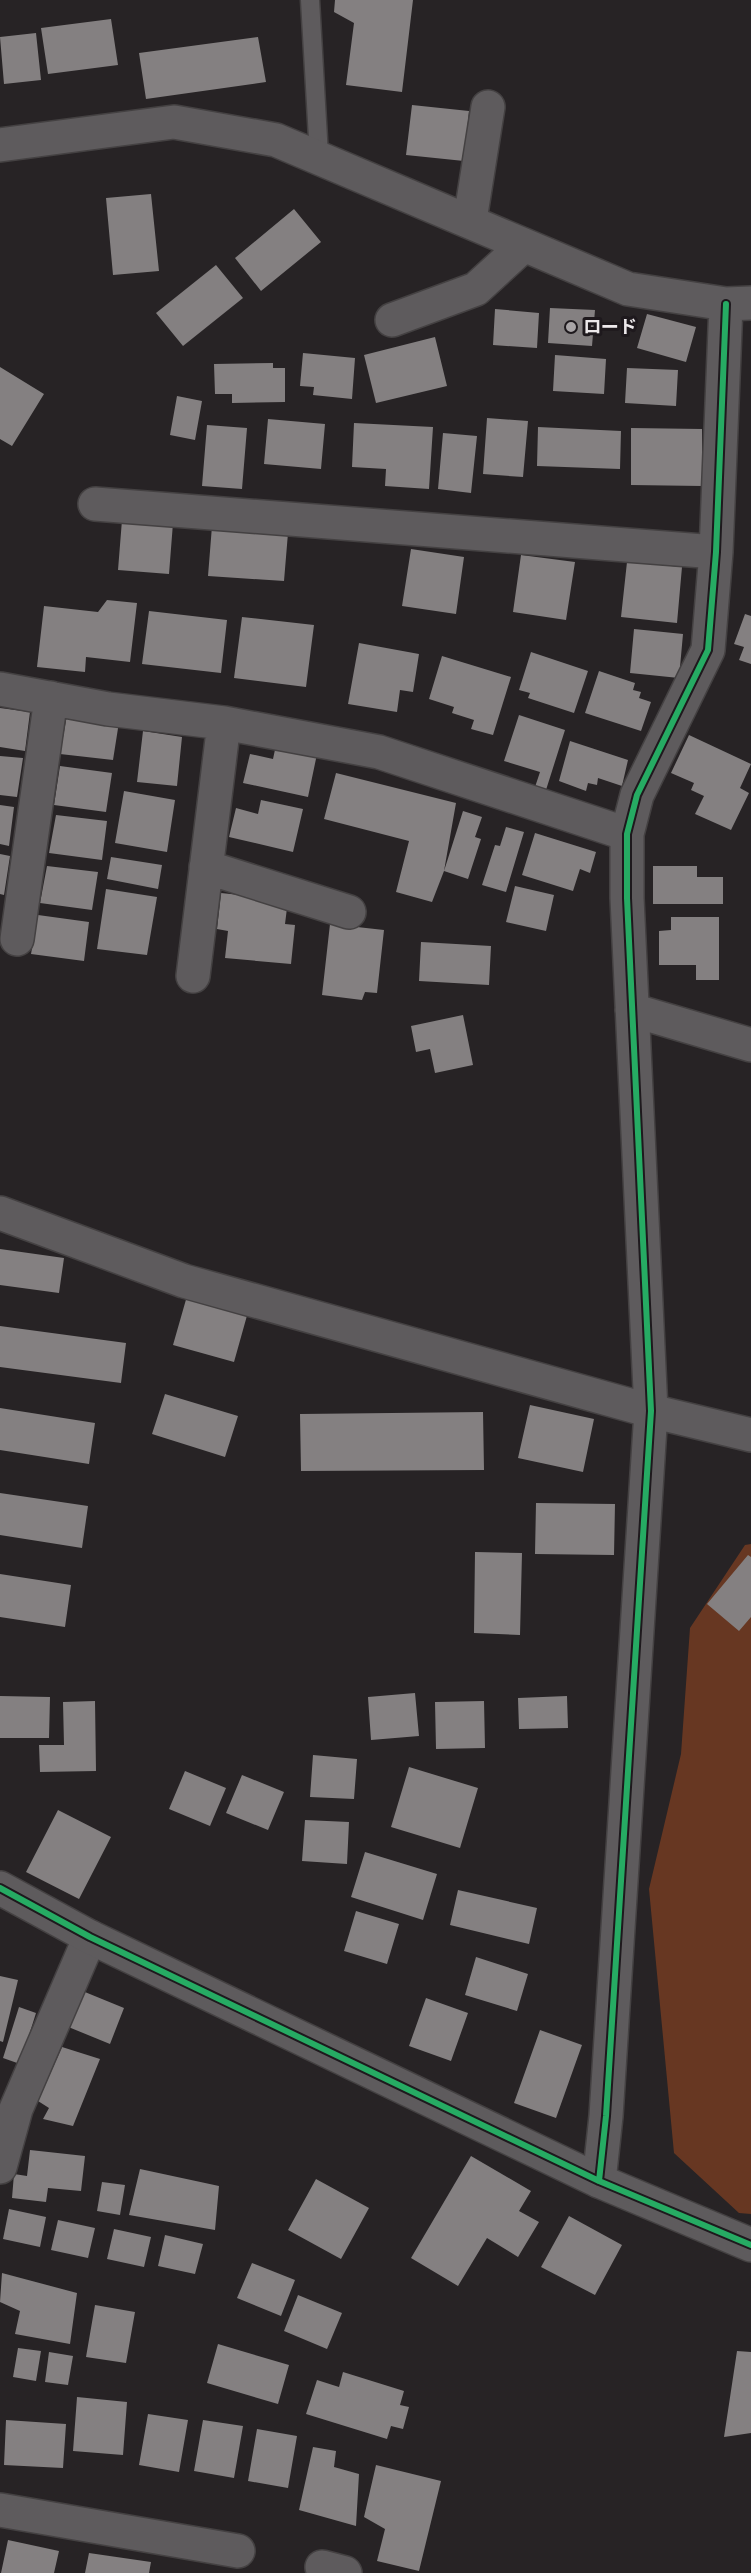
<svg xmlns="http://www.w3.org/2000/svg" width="751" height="2573" font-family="Rubik,'Noto Sans JP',sans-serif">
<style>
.green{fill:#673722}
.building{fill:#848081}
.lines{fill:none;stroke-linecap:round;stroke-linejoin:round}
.lane-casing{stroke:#444142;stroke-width:21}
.street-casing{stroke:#444142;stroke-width:36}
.secondary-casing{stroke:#444142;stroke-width:36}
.lane{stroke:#5e5b5d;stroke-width:18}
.street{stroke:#5e5b5d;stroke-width:33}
.secondary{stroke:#5e5b5d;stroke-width:33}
.cycleway-casing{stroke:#1e191d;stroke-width:10}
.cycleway{stroke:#26ab63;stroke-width:6}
.poi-dot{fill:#a8a4a6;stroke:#1e191d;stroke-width:2}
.labels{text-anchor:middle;stroke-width:6;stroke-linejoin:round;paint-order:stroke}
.poi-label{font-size:18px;font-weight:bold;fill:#ede9eb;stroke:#1e191d;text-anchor:start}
</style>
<rect width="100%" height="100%" fill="#272325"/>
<path class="green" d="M751 1544V2214L739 2213 674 2153 649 1889 681 1754 690 1628 745 1545Z"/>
<path class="building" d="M335 0H413L402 92 346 85 354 23 334 12Z
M111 19 118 65 48 74 41 28Z
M36 33 41 80 4 84 0 37Z
M258 37 266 82 146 99 139 53Z
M412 105 469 111 464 161 406 155Z
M151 194 159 271 113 275 106 198Z
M294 209 321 242 261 291 235 258Z
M216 265 243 298 183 346 156 313Z
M550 308 595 310 592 346 548 343Z
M495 309 539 313 537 348 493 345Z
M647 314 696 327 686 362 637 348Z
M435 337 447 386 376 403 364 355Z
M303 353 355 358 352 399 313 395 314 387 300 386Z
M555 355 606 359 604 394 553 391Z
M273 363V368H285V402L232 403V394H215L214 364Z
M0 367 44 394 12 446 0 439Z
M627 368 678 370 676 406 625 403Z
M177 396 202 401 195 440 170 435Z
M487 418 528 421 523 477 483 474Z
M268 419 325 424 321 469 264 464Z
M354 423 433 427 429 489 385 486 386 469 352 467Z
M207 425 247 428 242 489 202 486Z
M538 427 621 431 620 469 537 466Z
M631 428 702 429V486L631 485Z
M443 433 477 436 471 493 438 489Z
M122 520 173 523 169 574 118 570Z
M212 526 288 533 284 581 208 576Z
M411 549 464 557 456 614 402 606Z
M521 555 575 562 566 620 513 612Z
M627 562 682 567 677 623 621 617Z
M107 600 137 603 130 662 86 657 85 672 37 667 44 606 98 612Z
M149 611 227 620 221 673 142 664Z
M745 614 751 616V664L739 660 744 647 734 644Z
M242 617 314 625 306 687 234 678Z
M634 629 683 634 679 678 630 673Z
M359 643 419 654 413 692 400 690 397 712 348 704Z
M531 652 588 671 574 713 528 698 530 693 519 690Z
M442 656 511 677 493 735 471 729 474 720 452 713 454 707 429 699Z
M599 671 635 683 633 690 641 692 639 698 651 702 641 731 585 713Z
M0 708 30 712 25 751 0 747Z
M67 715 119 722 113 760 60 754Z
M519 715 565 730 546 790 535 787 540 772 504 761Z
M143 731 182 737 177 786 137 782Z
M689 735 751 764 740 788 749 793 731 830 695 814 704 796 691 790 694 783 671 773Z
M570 741 628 760 622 786 598 778 597 785 588 783 586 791 559 781Z
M276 745 317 754 308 797 243 783 250 754 273 759Z
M0 756 23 758 17 797 0 795Z
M60 766 112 773 106 812 54 805Z
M336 773 456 803 444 871 432 902 396 892 409 841 324 819Z
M124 791 175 800 167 852 115 843Z
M261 800 303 809 293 852 229 837 236 808 258 814Z
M0 805 14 807 9 846 0 844Z
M463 811 482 817 475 837 481 839 468 879 444 871Z
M56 815 107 821 102 860 49 853Z
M506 827 524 832 506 892 482 885 495 845 500 846Z
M535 833 596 852 590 873 580 869 573 891 522 875Z
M0 854 10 856 4 895 0 894Z
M111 857 162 865 158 889 107 879Z
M47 866 98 872 92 910 40 903Z
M653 866H697V877H723V904H653Z
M515 886 554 895 546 931 506 922Z
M106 889 157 897 147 955 97 949Z
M221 893 288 900 285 924 295 925 291 964 225 958 228 931 217 929Z
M38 915 89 922 84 961 31 954Z
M671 917H719V980H696V965H659V931L671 930Z
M330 924 384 930 377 993 365 992 362 1000 322 995Z
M421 942 491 946 489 985 419 981Z
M463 1015 473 1065 435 1073 430 1049 416 1052 411 1026Z
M0 1249 64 1258 59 1293 0 1285Z
M187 1296 248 1312 234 1362 173 1345Z
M0 1326 126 1343 121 1383 0 1367Z
M165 1394 238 1416 225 1457 152 1434Z
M530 1405 594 1419 583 1472 518 1458Z
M0 1408 95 1423 89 1464 0 1450Z
M483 1412 484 1470 301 1471 300 1414Z
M0 1493 88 1506 82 1548 0 1535Z
M536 1503 615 1504 614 1555 535 1554Z
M475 1552 522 1553 520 1635 474 1633Z
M748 1555 751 1557V1617L739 1631 707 1604Z
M0 1574 71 1585 65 1627 0 1617Z
M415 1693 419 1736 371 1740 368 1697Z
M0 1696 50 1697 49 1738H0Z
M567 1696 568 1728 519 1729 518 1698Z
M95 1701 96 1771 40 1772 39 1745H64L63 1702Z
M484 1701 485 1748 436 1749 435 1702Z
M313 1755 357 1759 354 1799 310 1797Z
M409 1767 478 1788 460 1848 391 1827Z
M185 1771 226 1788 210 1826 169 1809Z
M242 1775 284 1792 268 1830 226 1813Z
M58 1810 111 1837 79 1899 26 1872Z
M305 1820 349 1822 347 1864 302 1861Z
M365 1852 437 1874 423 1920 351 1897Z
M458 1890 537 1908 529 1944 450 1925Z
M356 1911 399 1924 387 1964 344 1951Z
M476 1957 528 1974 517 2011 465 1995Z
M0 1976 18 1980 3 2042 0 2041Z
M80 1990 124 2008 110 2044 66 2026Z
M426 1998 468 2013 451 2061 409 2046Z
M19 2007 36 2013 20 2064 3 2058Z
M540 2030 582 2045 556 2118 514 2103Z
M62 2047 100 2059 73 2126 43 2119 49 2108 38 2101Z
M30 2150 85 2156 81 2191 48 2188 46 2202 12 2198 14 2174 27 2176Z
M471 2156 531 2191 519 2211 539 2222 518 2257 487 2238 458 2286 411 2258Z
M140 2169 219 2186 215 2230 129 2215Z
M316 2179 369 2208 341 2259 288 2230Z
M102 2182 125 2185 120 2215 97 2211Z
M9 2209 46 2217 40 2247 3 2239Z
M569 2216 622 2245 595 2295 541 2267Z
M58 2220 95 2228 88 2258 51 2250Z
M114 2229 151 2237 144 2267 107 2259Z
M165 2235 203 2244 195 2274 158 2266Z
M252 2263 295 2280 281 2316 237 2298Z
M2 2273 77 2293 70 2344 15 2334 20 2311 0 2302Z
M298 2295 342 2313 327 2349 284 2331Z
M95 2305 135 2312 126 2363 86 2357Z
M218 2344 289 2365 278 2404 207 2383Z
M18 2348 41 2351 36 2381 13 2377Z
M737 2351 751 2352V2433L724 2437Z
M49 2352 73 2356 68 2385 45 2382Z
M343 2372 404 2391 400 2405 409 2407 403 2429 391 2426 387 2439 306 2414 317 2380 339 2387Z
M77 2397 127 2402 123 2455 73 2451Z
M148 2414 188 2420 179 2472 139 2465Z
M6 2420 66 2424 63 2468 4 2465Z
M203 2420 243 2426 234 2478 194 2471Z
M257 2429 297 2436 288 2488 248 2481Z
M313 2447 336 2451 334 2467 359 2474 356 2526 299 2510Z
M376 2465 441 2481 419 2571 377 2561 385 2529 364 2517Z
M8 2540 59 2551 54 2573H1Z
M89 2553 151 2562 149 2573H85Z"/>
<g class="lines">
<g class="lane-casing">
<path id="lane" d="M310 0 319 156"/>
</g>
<g class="street-casing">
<path id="street" d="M0 145 174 122 276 140 628 289 726 304 751 303
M470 220 488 107
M392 320 476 289 524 245
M95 504 716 552
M0 689 108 709 224 723 379 752 627 834
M206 867 349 912
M17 939 51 698
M193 976 224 723
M632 1010 751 1045
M0 1213 184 1281 651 1411 751 1435
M0 2167 16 2109 90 1937
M599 2181 606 2116 651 1411 627 898V834L637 795 708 650 716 552 726 304
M0 2510 238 2551
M322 2567 345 2573"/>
</g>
<g class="secondary-casing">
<path id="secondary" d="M0 1888 90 1937 599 2181 751 2245"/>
</g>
<use href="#lane" class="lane"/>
<use href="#street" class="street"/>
<use href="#secondary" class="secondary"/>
<g class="cycleway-casing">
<path id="cycleway" d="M0 1888 90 1937 599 2181 751 2245
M599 2181 606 2116 651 1411 627 898V834L637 795 708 650 716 552 726 304"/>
</g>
<use href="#cycleway" class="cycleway"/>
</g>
<circle class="poi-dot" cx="571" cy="327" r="6"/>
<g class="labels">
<g class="poi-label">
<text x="583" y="333">ロード</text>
</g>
</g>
</svg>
